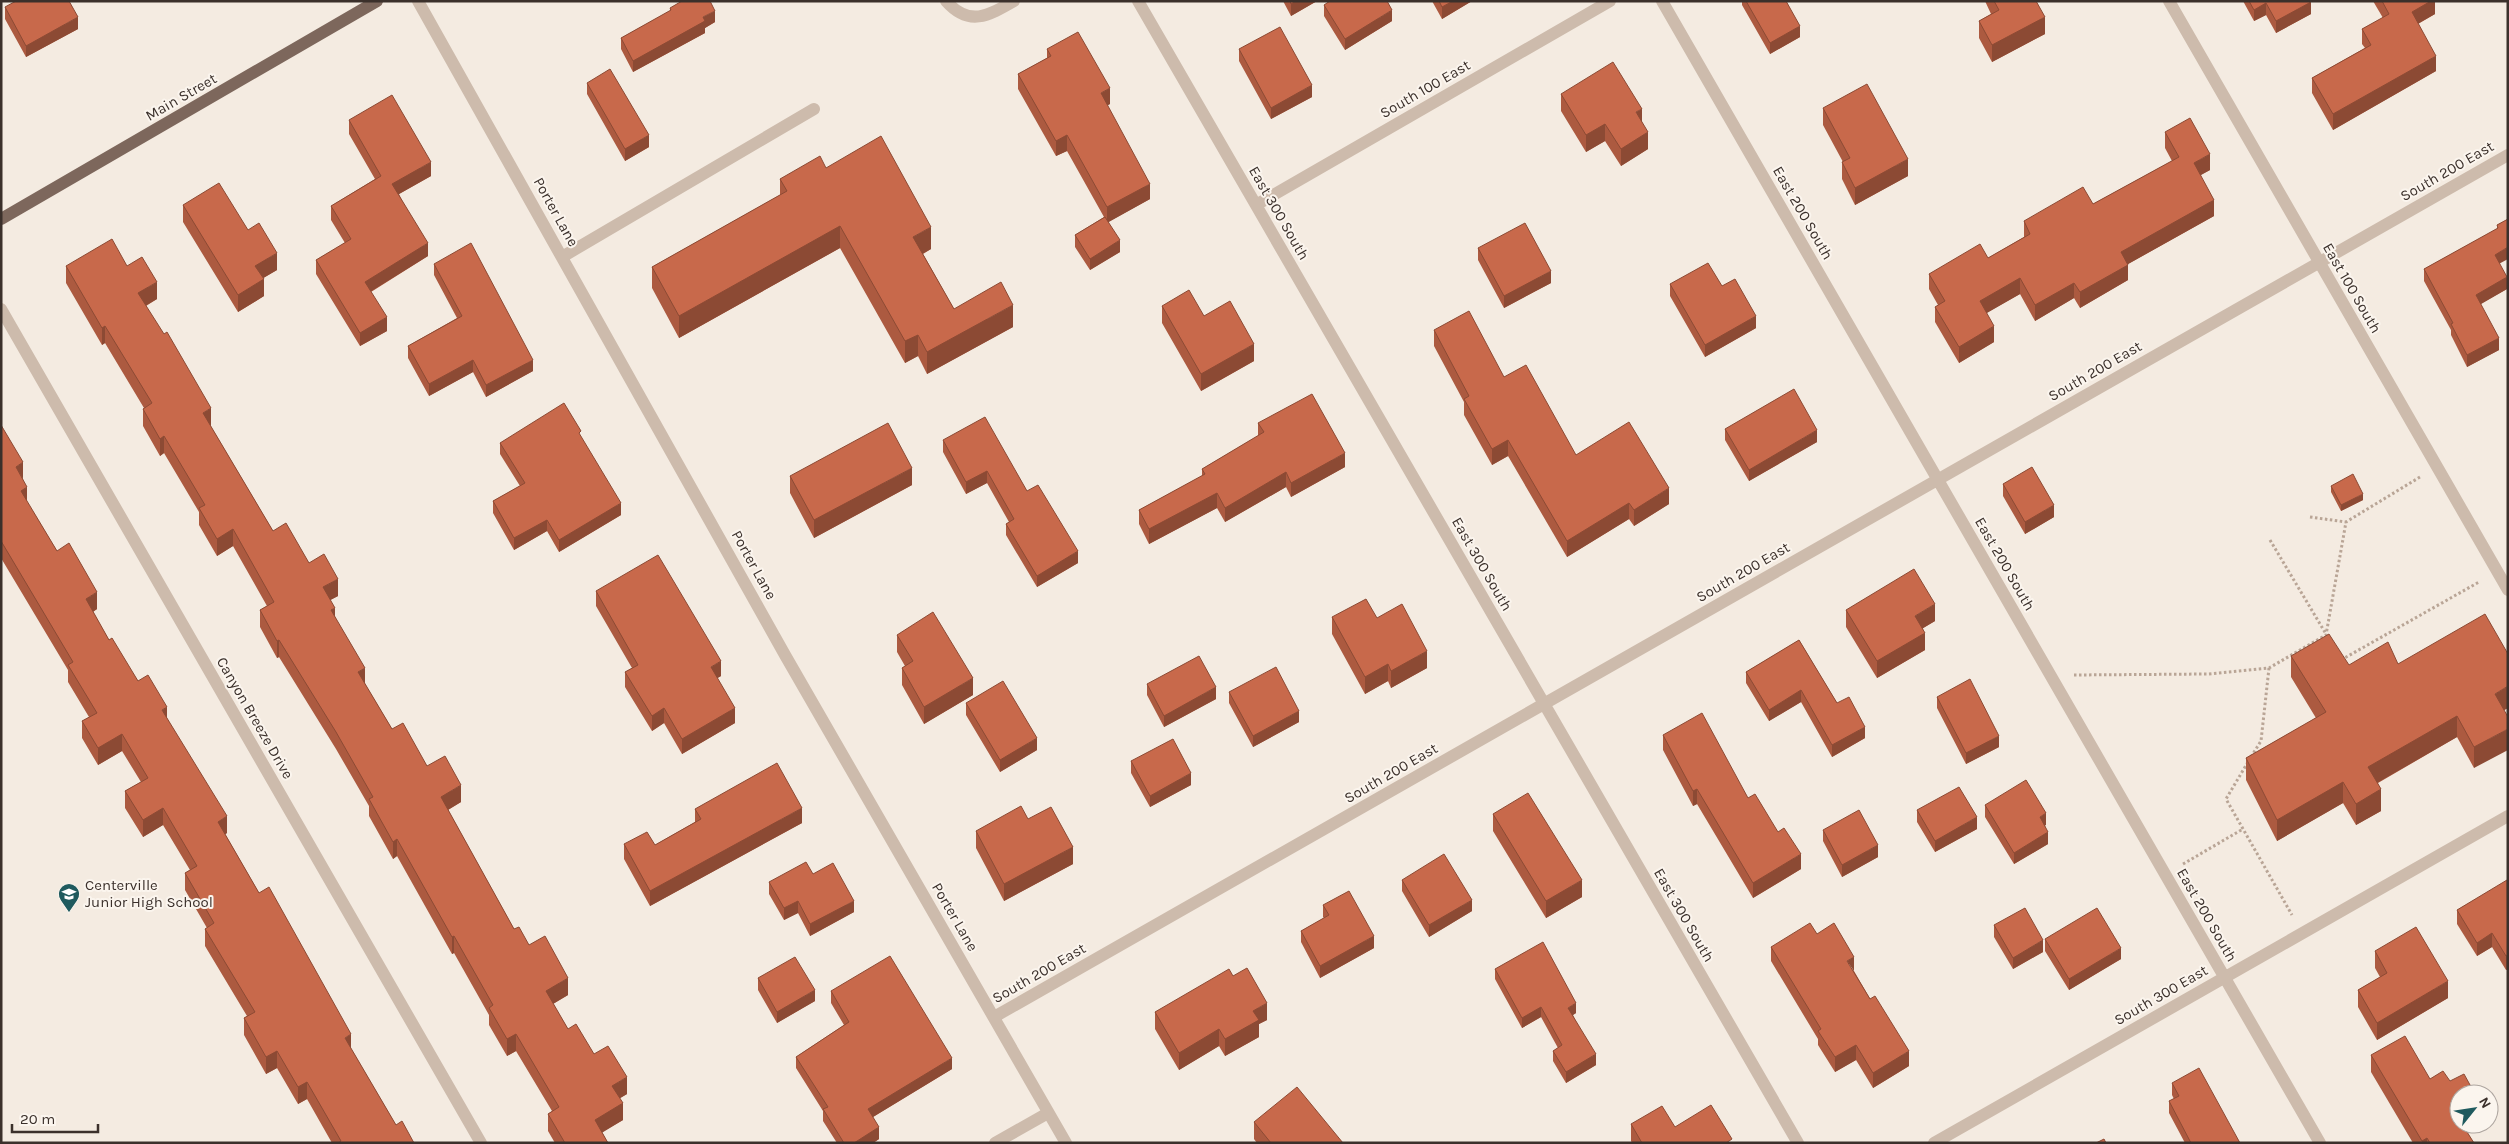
<svg xmlns="http://www.w3.org/2000/svg" width="2509" height="1144" font-family="Karla,sans-serif">
<style>
.lines{fill:none;stroke-linecap:round;stroke-linejoin:round}
.path{stroke:#b9a596;stroke-width:3;stroke-dasharray:2.5 2.5;stroke-linecap:butt}
.minor{stroke:#cdbbac;stroke-width:12}
.major{stroke:#7d675c;stroke-width:12}
.wall{fill:#ac5a40}
.shaded-wall{fill:#8c4a34}
.building{fill:#c8694b;stroke:#8c4a34}
.labels{text-anchor:middle;stroke-width:4;stroke-linejoin:round;paint-order:stroke}
.street-label{font-size:15px;fill:#3b302b;stroke:#fbf5ee}
.poi-label{font-size:15px;fill:#3b302b;stroke:#fbf5ee;text-anchor:start}
</style>
<rect width="100%" height="100%" fill="#f4ebe1"/>
<g class="lines">
<path class="path" d="M2310 517 2346 522
M2270 540 2326 634
M2341 660 2479 582
M2074 675 2208 674 2269 668 2326 635 2346 522 2420 477
M2251 757 2261 741 2269 668
M2248 762 2226 799 2292 915
M2183 864 2243 829"/>
<path class="minor" d="M418 1 785 655 1066 1143
M946 1C969 27 988 16 1014 1
M1138 1 1798 1143
M1662 1 2320 1143
M2169 1 2508 590
M1256 205 1610 1
M562 257 814 109
M1 309 481 1143
M994 1017 2508 155
M995 1143 1048 1113
M1934 1143 2508 816"/>
<path class="major" d="M1 219 377 1"/>
</g>
<path class="wall" d="M1283 1H1317L1291 16Z
M1432 1H1472L1442 19Z
M1742 1H1786L1800 37 1770 54 1742 5Z
M1985 1H2036L2045 34 1992 62 1979 38V21L1991 14Z
M2243 1H2310L2311 14 2276 33 2266 15 2254 21Z
M2373 1H2435V14L2418 24 2436 71 2333 130 2312 93V78L2365 48 2362 44V29L2383 18Z
M1324 5 1392 21 1345 50 1324 16Z
M5 7 78 29 26 57 5 19Z
M670 8 715 22 705 28V33L633 72 621 49V38L670 11Z
M1047 49 1110 104 1107 105 1150 199 1108 222 1120 252 1090 270 1075 247V235L1104 217 1067 151 1056 156 1018 89V74L1047 58Z
M1239 49 1312 97 1271 119 1239 61Z
M587 83 649 147 625 161 587 94Z
M1561 94 1642 122 1648 149 1621 166 1605 141 1586 152 1561 111Z
M1823 108 1908 176 1855 205 1842 179V162H1843L1823 125Z
M349 120 431 176 399 194 428 256 371 292 387 331 360 346 316 274V260L345 243 331 220V206L375 179 349 134Z
M2165 132 2210 170 2200 175 2214 216 2128 264V280L2080 308 2074 298 2035 321 2020 294 1986 313 1994 342 1959 363 1935 322V307L1938 305 1929 289V274L1988 258 2024 237V221L2093 204 2172 161 2165 148Z
M826 168 931 249 923 254 954 309 1013 327 927 374 918 356 905 363 840 248 679 338 652 288V267L780 195V179Z
M183 205 248 230 277 270 263 278 264 296 238 312 183 222Z
M2508 219 2499 263 2507 289 2480 304 2499 350 2467 367 2451 335V330L2424 281V269L2497 229V225Z
M1478 248 1551 283 1504 308 1478 260Z
M434 264 533 371 486 397 473 372 429 396 408 358V346L457 318 434 275Z
M66 266H127L157 299 146 306 211 425H210L273 531 309 563 338 596 330 600 335 617 365 684 392 729 461 802 448 810 514 929 529 945 568 995 553 1004 568 1029 594 1054 627 1094 620 1098 623 1120 602 1132 608 1143H555L548 1131V1114L552 1111 516 1051 507 1056 489 1025V1015L454 953 452 954 397 856 393 859 369 816V806L336 749 279 657 277 658 260 627V610L267 606 233 546 217 556 199 525V512L164 453 160 456 143 426V409L144 408 105 343 102 345 66 283Z
M1670 284 1722 286 1756 328 1705 357 1670 296Z
M1162 306 1204 316 1254 361 1201 391 1162 323Z
M1434 330 1504 377 1576 455 1669 504 1634 526 1629 519 1567 557 1508 456 1492 465 1464 415V402L1434 346Z
M1258 423 1345 467 1291 497 1286 487 1225 522 1217 508 1149 544 1139 524V510L1202 476V469L1258 436Z
M1 425 23 479 27 502 57 551 97 609 93 612 109 640 138 681 167 718 227 833 225 834 259 893 396 1125 414 1143H332L307 1099 298 1104 277 1068 266 1074 244 1035V1018L247 1016 205 946V929L207 928 185 890V873L190 870 163 825 143 837 125 808V791L141 782 122 751 98 765 82 738V721L89 717 68 682V670L1 558Z
M1725 429 1817 442 1749 481 1725 440Z
M581 437 621 515 559 552 547 531 514 550 493 513V501L520 486 500 454V443Z
M943 440 1027 491 1078 563 1037 587 1006 535V524L1009 522 987 483 966 494 943 452Z
M790 476 912 485 814 538 790 493Z
M2003 484 2054 517 2025 534 2003 496Z
M2331 486 2363 500 2341 511 2331 492Z
M596 591 721 676 717 678 735 723 682 754 664 723 652 731 625 687V672L632 668 596 606Z
M1846 610 1935 621 1923 628 1925 650 1877 678 1846 627Z
M1332 617 1377 618 1427 668 1391 688 1388 681 1365 694 1332 634Z
M897 635 973 695 924 724 902 685V668L905 666 897 652Z
M1799 640 1837 703 1865 738 1832 757 1801 702 1769 721 1746 683V672Z
M2291 656 2349 665 2398 664 2508 708 2504 710 2474 768 2457 737 2378 783 2381 811 2356 825 2343 803 2277 841 2246 780V758L2316 718 2291 677Z
M1147 684 1216 699 1164 727 1147 695Z
M1229 692 1299 722 1253 747 1229 703Z
M1937 697 1999 747 1966 764 1937 708Z
M966 703 1037 750 1000 772 966 715Z
M1663 735 1748 798 1801 869 1753 898 1697 804 1693 806 1663 750Z
M1131 761 1191 785 1150 807 1131 773Z
M1985 805 2046 825H2045L2048 844 2014 864 1985 817Z
M695 809 802 823 650 906 624 859V844L655 845 695 822Z
M1917 810 1977 829 1935 852 1917 822Z
M1493 814 1582 897 1546 918 1493 831Z
M1028 819 1073 864 1004 901 976 848V831Z
M1823 830 1878 857 1842 877 1823 841Z
M813 874 854 912 810 936 798 913 784 920 769 894V882Z
M1402 880 1472 911 1429 937 1402 891Z
M2508 881V969L2506 970 2492 947 2477 956 2457 924V910Z
M1323 905 1374 948 1320 978 1301 942V931L1324 918 1323 917Z
M1994 925 2043 952 2013 969 1994 937Z
M1817 934 1854 971 1909 1066 1873 1088 1856 1060 1835 1072 1818 1045V1039L1771 961V947Z
M2045 939 2121 959 2069 990 2045 951Z
M2375 951 2448 998 2377 1040 2358 1007V990L2380 977 2375 968Z
M1495 969 1576 1013 1573 1015 1596 1065 1566 1083 1553 1061V1051L1558 1048 1541 1017 1522 1028 1495 979Z
M1233 976 1267 1020 1259 1024V1037L1225 1056 1219 1046 1179 1070 1155 1029V1012Z
M758 978 815 1001 777 1023 758 990Z
M831 991 952 1069 873 1117 879 1139 873 1143H837L823 1121V1111L796 1068V1057L844 1025 831 1003Z
M2371 1055 2430 1079 2459 1124H2479L2466 1131 2474 1143H2413L2371 1072Z
M2172 1083 2240 1143H2185L2169 1113V1101L2174 1099 2172 1095Z
M1254 1122 1343 1143H1257L1254 1139Z
M1631 1124 1675 1127 1732 1143H1632L1631 1141Z"/>
<path class="shaded-wall" d="M1296 1H1317L1291 16V4Z
M1453 1H1472L1442 19V7Z
M2431 1H2435V14L2412 27V12Z
M2311 2V14L2276 33V21Z
M2266 3V15L2254 21V10Z
M1392 10V21L1345 50V39Z
M715 11V22L705 28V33L633 72V61L703 17Z
M78 17V29L26 57V46Z
M2045 17V34L1992 62V45Z
M1800 26V37L1770 54V43Z
M2436 56V71L2333 130V114Z
M1312 85V97L1271 119V108Z
M1110 88V104L1101 109V93Z
M1642 109V126L1636 112Z
M1605 124V141L1586 152V135Z
M1648 132V149L1621 166V149Z
M649 135V147L625 161V149Z
M1067 135V151L1056 156V141Z
M2210 154V170L2194 179V163Z
M1908 159V176L1855 205V188Z
M431 162V176L392 198V184Z
M1150 184V199L1107 223V207Z
M2214 200V216L2121 268V252Z
M840 226V248L679 338V316Z
M931 227V249L913 259V237Z
M1120 240V252L1090 270V259Z
M428 243V256L365 295V282Z
M2508 247V259L2495 266V255Z
M277 253V270L255 283V266Z
M2128 265V280L2080 308V292Z
M1551 271V283L1504 308V296Z
M2507 277V289L2476 307V295Z
M2020 278V294L1980 317V301Z
M264 279V296L238 312V295Z
M157 282V299L138 310V293Z
M2074 283V298L2035 321V305Z
M1013 305V327L927 374V352Z
M1756 316V328L1705 357V345Z
M387 317V331L360 346V333Z
M105 326V343L102 345V328Z
M1994 326V342L1959 363V347Z
M918 335V356L905 363V341Z
M2499 338V350L2467 367V355Z
M1254 344V361L1201 391V374Z
M473 360V372L429 396V384Z
M533 360V371L486 397V385Z
M211 408V425L203 430V413Z
M1817 430V442L1749 481V470Z
M164 436V453L160 456V439Z
M1508 440V456L1492 465V449Z
M1345 453V467L1291 497V483Z
M23 462V479L16 467Z
M912 468V485L814 538V520Z
M987 471V483L966 494V482Z
M1286 472V487L1225 522V508Z
M27 487V504L21 491Z
M1669 488V504L1634 526V510Z
M1217 493V508L1149 544V529Z
M2363 494V500L2341 511V505Z
M621 503V515L559 552V540Z
M1629 503V519L1567 557V541Z
M2054 505V517L2025 534V522Z
M547 520V531L514 550V538Z
M233 529V546L217 556V539Z
M1078 551V563L1037 587V576Z
M338 579V596L323 604V587Z
M97 592V609L86 616V599Z
M1935 604V621L1915 633V616Z
M335 608V625L331 610Z
M1925 633V650L1877 678V661Z
M279 640V657L277 658V641Z
M1427 651V668L1391 688V671Z
M721 661V676L711 682V667Z
M1388 664V681L1365 694V677Z
M365 668V685L358 672Z
M973 678V695L924 724V707Z
M2508 686V708L2495 715V694Z
M1216 687V699L1164 727V716Z
M1801 690V702L1769 721V710Z
M167 707V724L162 710Z
M664 708V723L652 731V716Z
M735 708V723L682 754V739Z
M1299 711V722L1253 747V736Z
M2457 716V737L2368 788V767Z
M1865 727V738L1832 757V745Z
M2508 729V750L2474 768V747Z
M122 734V751L98 765V748Z
M1999 736V747L1966 764V753Z
M1037 738V750L1000 772V760Z
M1191 773V785L1150 807V796Z
M2343 782V803L2277 841V820Z
M461 785V802L441 814V797Z
M1697 789V804L1693 806V791Z
M2381 789V811L2356 825V804Z
M163 808V825L143 837V820Z
M802 808V823L650 906V891Z
M2046 813V825L2040 828V817Z
M227 816V833L218 839V822Z
M1977 817V829L1935 852V841Z
M2048 832V844L2014 864V853Z
M397 839V856L393 859V842Z
M1878 845V857L1842 877V865Z
M1073 847V864L1004 901V884Z
M1801 854V869L1753 898V883Z
M1582 880V897L1546 918V901Z
M1472 900V911L1429 937V925Z
M798 901V913L784 920V908Z
M854 901V912L810 936V924Z
M2492 933V947L2477 956V943Z
M454 936V953L452 954V937Z
M1374 936V948L1320 978V966Z
M2043 940V952L2013 969V958Z
M2121 948V959L2069 990V979Z
M2508 955V969L2506 970V956Z
M1854 957V971L1847 961Z
M568 978V995L546 1008V991Z
M2448 981V998L2377 1040V1023Z
M815 990V1001L777 1023V1012Z
M1267 1003V1020L1259 1024V1037L1225 1056V1039L1253 1011Z
M1576 1003V1013L1568 1018V1008Z
M1541 1007V1017L1522 1028V1018Z
M1219 1029V1046L1179 1070V1053Z
M351 1034V1051L345 1038Z
M516 1034V1051L507 1056V1039Z
M1856 1045V1060L1835 1072V1057Z
M277 1051V1068L266 1074V1057Z
M1909 1051V1066L1873 1088V1073Z
M1596 1054V1065L1566 1083V1072Z
M952 1058V1069L868 1120V1109Z
M627 1077V1094L612 1103V1086Z
M307 1082V1099L298 1104V1087Z
M623 1103V1120L595 1137V1120Z
M2458 1119H2459V1124H2479L2458 1136Z
M879 1127V1139L873 1143H854Z
M2427 1138V1143H2422V1141Z"/>
<path class="building" d="M16 1H69L78 17 26 46 5 7Z
M682 1H710L715 11 703 17 705 21 633 61 621 38 671 10 670 8Z
M1290 1H1296L1291 4Z
M1330 1H1387L1392 10 1345 39 1324 5Z
M1439 1H1453L1442 7Z
M1746 1H1786L1800 26 1770 43Z
M1994 1H2036L2045 17 1992 45 1979 21 1999 10Z
M2249 1H2310L2311 2 2276 21 2266 3 2254 10Z
M2382 1H2431L2412 12 2436 56 2333 114 2312 78 2371 45 2362 29 2389 14Z
M1280 27 1312 85 1271 108 1239 49Z
M1078 32 1110 88 1101 93 1150 184 1107 207 1067 135 1056 141 1018 74 1051 56 1047 49Z
M1613 62 1642 109 1636 112 1648 132 1621 149 1605 124 1586 135 1561 94Z
M610 69 649 135 625 149 587 83Z
M1867 84 1908 159 1855 188 1842 162 1850 158 1823 108Z
M392 95 431 162 392 184 428 243 365 282 387 317 360 333 316 260 351 239 331 206 381 176 349 120Z
M2190 118 2210 154 2194 163 2214 200 2121 252 2128 265 2080 292 2074 283 2035 305 2020 278 1980 301 1994 326 1959 347 1935 307 1945 301 1929 274 1980 244 1988 258 2030 234 2024 221 2083 187 2093 204 2179 157 2165 132Z
M881 136 931 227 913 237 954 309 1001 282 1013 305 927 352 918 335 905 341 840 226 679 316 652 267 787 191 780 179 820 156 826 168Z
M219 183 248 230 259 223 277 253 255 266 264 279 238 295 183 205Z
M1105 217 1120 240 1090 259 1075 235Z
M2508 219V247L2495 255 2507 277 2476 295 2499 338 2467 355 2451 324 2453 323 2424 269 2498 228 2497 225Z
M1525 223 1551 271 1504 296 1478 248Z
M112 239 127 266 142 257 157 282 138 293 164 334 167 332 211 408 203 413 273 531 286 523 309 563 324 554 338 579 323 587 335 608 331 610 365 668 358 672 392 729 403 723 427 766 445 756 461 785 441 797 514 929 519 927 529 945 545 936 568 978 546 991 568 1029 576 1024 594 1054 608 1046 627 1077 612 1086 623 1103 595 1120 608 1143H565L548 1114 559 1107 516 1034 507 1039 489 1008 493 1005 454 936 452 937 397 839 393 842 369 799 373 797 336 732 279 640 277 641 260 610 274 602 233 529 217 539 199 508 205 505 164 436 160 439 143 409 152 403 105 326 102 328 66 266Z
M471 243 533 360 486 385 473 360 429 384 408 346 462 316 434 264Z
M1708 263 1722 286 1735 279 1756 316 1705 345 1670 284Z
M1189 290 1204 316 1230 301 1254 344 1201 374 1162 306Z
M1469 311 1504 377 1526 365 1576 455 1629 422 1669 488 1634 510 1629 503 1567 541 1508 440 1492 449 1464 399 1469 396 1434 330Z
M1794 389 1817 430 1749 470 1725 429Z
M1312 394 1345 453 1291 483 1286 472 1225 508 1217 493 1149 529 1139 510 1205 474 1202 469 1264 432 1258 423Z
M564 403 581 431 579 433 621 503 559 540 547 520 514 538 493 501 525 483 500 443Z
M985 417 1027 491 1038 485 1078 551 1037 576 1006 524 1014 519 987 471 966 482 943 440Z
M888 423 912 468 814 520 790 476Z
M1 425 23 462 16 467 27 487 21 491 57 551 69 543 97 592 86 599 109 640 112 638 138 681 148 675 167 707 162 710 227 816 218 822 259 893 269 887 351 1034 345 1038 396 1125 402 1121 414 1143H338L341 1141 307 1082 298 1087 277 1051 266 1057 244 1018 255 1012 205 929 214 923 185 873 197 866 163 808 143 820 125 791 148 778 122 734 98 748 82 721 97 713 68 665 73 662 1 541Z
M2032 467 2054 505 2025 522 2003 484Z
M2353 474 2363 494 2341 505 2331 486Z
M658 555 721 661 711 667 735 708 682 739 664 708 652 716 625 672 638 665 596 591Z
M1914 569 1935 604 1915 616 1925 633 1877 661 1846 610Z
M1366 599 1377 618 1402 604 1427 651 1391 671 1388 664 1365 677 1332 617Z
M933 612 973 678 924 707 902 668 913 661 897 635Z
M2485 614 2508 654V686L2495 694 2508 717V729L2474 747 2457 716 2368 767 2381 789 2356 804 2343 782 2277 820 2246 758 2326 712 2291 656 2329 634 2349 665 2388 642 2398 664Z
M1799 640 1837 703 1849 697 1865 727 1832 745 1801 690 1769 710 1746 672Z
M1199 656 1216 687 1164 716 1147 684Z
M1276 667 1299 711 1253 736 1229 692Z
M1970 679 1999 736 1966 753 1937 697Z
M1003 681 1037 738 1000 760 966 703Z
M1702 713 1748 798 1755 794 1778 832 1784 828 1801 854 1753 883 1697 789 1693 791 1663 735Z
M1173 739 1191 773 1150 796 1131 761Z
M777 763 802 808 650 891 624 844 647 832 655 845 701 819 695 809Z
M2026 780 2046 813 2040 817 2048 832 2014 853 1985 805Z
M1959 787 1977 817 1935 841 1917 810Z
M1528 793 1582 880 1546 901 1493 814Z
M1021 806 1028 819 1051 807 1073 847 1004 884 976 831Z
M1859 810 1878 845 1842 865 1823 830Z
M1444 854 1472 900 1429 925 1402 880Z
M806 862 813 874 833 863 854 901 810 924 798 901 784 908 769 882Z
M2507 880 2508 955 2506 956 2492 933 2477 943 2457 910Z
M1349 891 1374 936 1320 966 1301 931 1329 915 1323 905Z
M2025 908 2043 940 2013 958 1994 925Z
M2097 908 2121 948 2069 979 2045 939Z
M1810 923 1817 934 1834 923 1854 957 1847 961 1870 999 1875 996 1909 1051 1873 1073 1856 1045 1835 1057 1818 1031 1821 1029 1771 947Z
M2416 927 2448 981 2377 1023 2358 990 2387 973 2375 951Z
M1543 942 1576 1003 1568 1008 1596 1054 1566 1072 1553 1051 1562 1045 1541 1007 1522 1018 1495 969Z
M890 956 952 1058 868 1109 879 1127 854 1143H844L823 1109 828 1107 796 1057 849 1022 831 991Z
M795 957 815 990 777 1012 758 978Z
M1247 968 1267 1003 1253 1011 1259 1020 1225 1039 1219 1029 1179 1053 1155 1012 1229 969 1233 976Z
M2405 1036 2430 1079 2443 1071 2450 1081 2464 1074 2475 1094H2459V1124H2462L2474 1143H2430L2427 1138 2422 1141 2371 1055Z
M2199 1068 2240 1143H2191L2169 1101 2179 1096 2172 1083Z
M1297 1087 1343 1143H1271L1254 1122Z
M1711 1105 1732 1139 1726 1143H1642L1631 1124 1662 1106 1675 1127Z
M2104 1139 2106 1143H2096Z"/>
<defs>
<g id="school-pin" transform="scale(1.125)"><path d="M0 17L-7.5 6A9.5 9.5 0 1 1 7.5 6Z" fill="#1f5a5e" stroke="#fbf5ee"/><path d="M0-5L7-2L0 1L-7-2ZM-4 1L0 2.5L4 1V4Q0 6-4 4Z" fill="#fff"/></g>
</defs>
<g fill-rule="evenodd">
<use href="#school-pin" x="69" y="894"/>
</g>
<g class="labels">
<g class="street-label">
<text transform="translate(1425 89) rotate(-30)" y="5">South 100 East</text>
<text transform="translate(181 97) rotate(-30)" y="5">Main Street</text>
<text transform="translate(2447 171) rotate(-30)" y="5">South 200 East</text>
<text transform="translate(556 212) rotate(61)" y="5">Porter Lane</text>
<text transform="translate(1279 213) rotate(60)" y="5">East 300 South</text>
<text transform="translate(1803 213) rotate(60)" y="5">East 200 South</text>
<text transform="translate(2352 288) rotate(60)" y="5">East 100 South</text>
<text transform="translate(2095 371) rotate(-30)" y="5">South 200 East</text>
<text transform="translate(1482 564) rotate(60)" y="5">East 300 South</text>
<text transform="translate(2005 564) rotate(60)" y="5">East 200 South</text>
<text transform="translate(754 565) rotate(61)" y="5">Porter Lane</text>
<text transform="translate(1743 572) rotate(-30)" y="5">South 200 East</text>
<text transform="translate(255 718) rotate(60)" y="5">Canyon Breeze Drive</text>
<text transform="translate(1391 773) rotate(-30)" y="5">South 200 East</text>
<text transform="translate(1684 915) rotate(60)" y="5">East 300 South</text>
<text transform="translate(2207 915) rotate(60)" y="5">East 200 South</text>
<text transform="translate(955 917) rotate(60)" y="5">Porter Lane</text>
<text transform="translate(1039 973) rotate(-30)" y="5">South 200 East</text>
<text transform="translate(2161 995) rotate(-30)" y="5">South 300 East</text>
</g>
<g class="poi-label">
<text x="85" y="890">Centerville<tspan x="85" dy="17">Junior High School</tspan></text>
</g>
</g>
<rect width="2509" height="1144" fill="none" stroke="#3b302b" stroke-width="5"/>
<g transform="translate(2474 1109) rotate(60)"><circle r="24" fill="#fbf5ee" stroke="#aea6a0"/>
<path d="M0-4L9 19L0 12L-9 19Z" fill="#1f5a5e"/>
<text y="-8" font-size="14" font-weight="bold" text-anchor="middle" fill="#3b302b">N</text>
</g>
<path d="M12 1124v8h86v-8" fill="none" stroke="#3b302b" stroke-width="2.5"/>
<text x="20" y="1124" font-size="15" fill="#3b302b" stroke="#fbf5ee" stroke-width="4" paint-order="stroke">20 m</text>
</svg>
